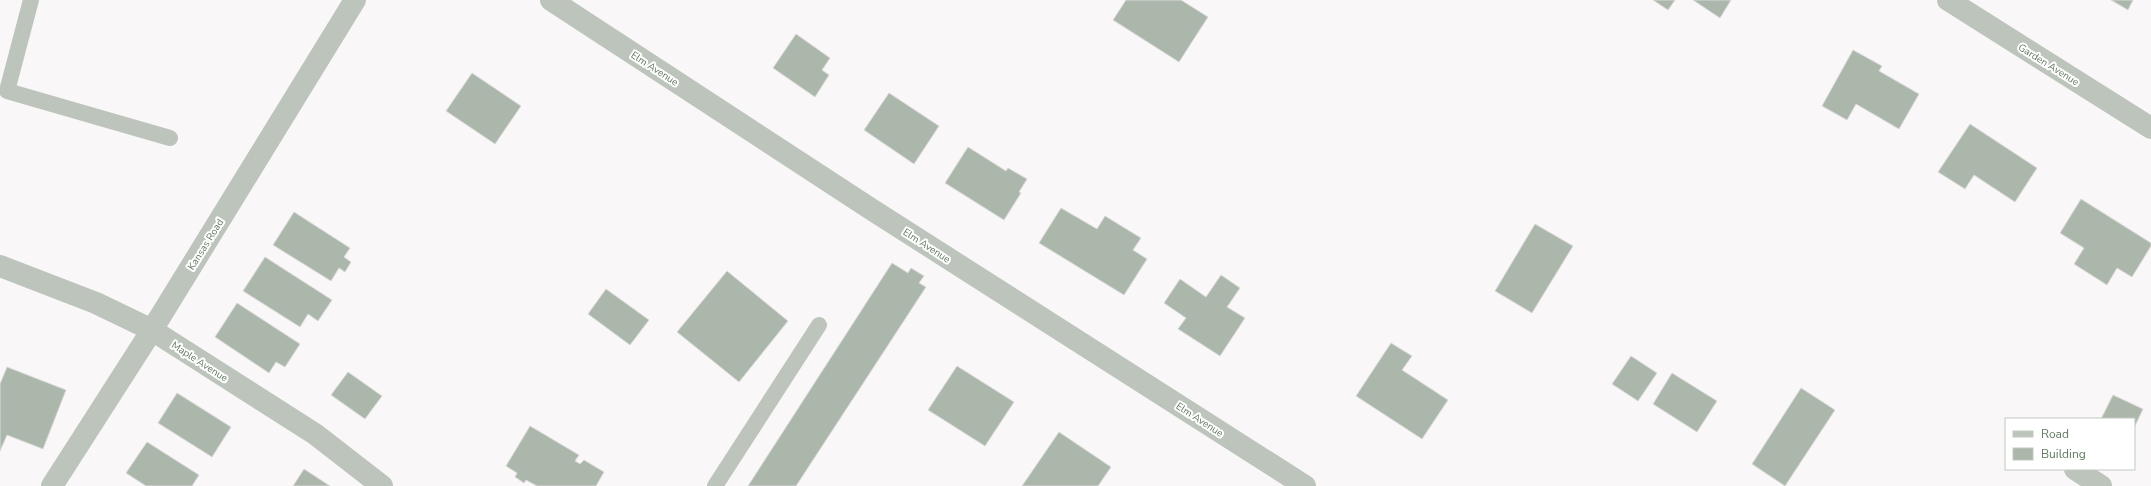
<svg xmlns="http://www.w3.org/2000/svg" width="2151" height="486" font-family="'Nunito Sans',sans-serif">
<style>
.building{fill:#abb7aa;stroke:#dbd9da}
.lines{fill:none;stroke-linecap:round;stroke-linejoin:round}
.service{stroke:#bcc4bc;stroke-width:16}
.minor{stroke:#bcc4bc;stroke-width:22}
.labels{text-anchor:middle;stroke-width:4;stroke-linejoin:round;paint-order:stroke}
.street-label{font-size:10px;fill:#637962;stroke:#fff}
</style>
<rect width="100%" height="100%" fill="#f9f7f8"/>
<path class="building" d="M1126 0H1181L1208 17 1179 62 1113 20Z
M1653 0H1675L1668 10Z
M1693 0H1731L1720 18Z
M2111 0H2133L2128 10Z
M796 34 830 58 822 70 829 75 815 97 773 68Z
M1853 50 1882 66 1879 71 1919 94 1899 129 1856 104 1847 120 1822 106Z
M472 73 521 106 495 144 446 111Z
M889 93 939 126 914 164 864 130Z
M1970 124 2037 168 2015 202 1974 175 1965 189 1938 172Z
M968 147 1006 171 1008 168 1027 179 1019 192 1021 193 1004 220 945 183Z
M2081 199 2151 243V246L2132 277 2117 268 2107 285 2074 264 2084 248 2060 233Z
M1061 208 1097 229 1105 216 1141 238 1133 250 1147 259 1124 295 1039 243Z
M294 212 350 248 344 257 351 262 345 272 339 268 331 281 273 245Z
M1535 224 1573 246 1532 313 1495 291Z
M265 257 332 300 318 321 308 314 300 327 243 291Z
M892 263 908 273 911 268 924 276 919 283 926 287 796 486H748Z
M727 271 788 321 739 382 677 332Z
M1221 275 1240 288 1227 307 1245 318 1220 356 1178 329 1186 318 1164 303 1180 279 1206 297Z
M606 289 649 320 630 345 588 314Z
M237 303 300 344 285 367 276 362 269 373 215 337Z
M1391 343 1412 356 1402 370 1448 400 1422 439 1356 396Z
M1631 356 1657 373 1638 401 1612 384Z
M957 366 1014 402 985 446 928 410Z
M7 367 66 390 43 449 7 435 0 451V384Z
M348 372 382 396 365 419 331 395Z
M1672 373 1717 401 1697 432 1653 404Z
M1801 388 1835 410 1785 486 1752 464Z
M177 393 231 427 212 457 158 423Z
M2113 395 2143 409 2134 428V419H2101Z
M530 426 579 455 575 461 580 464 584 460 604 472 596 486H537L526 480 524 483 515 477 517 473 506 466Z
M1059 432 1111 467 1098 486H1022Z
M147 442 199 475 192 486H146L126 473Z
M304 469 330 486H293Z"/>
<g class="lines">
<path class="service" d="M31 0 7 91 170 138
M715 486 819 325"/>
<path class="minor" d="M551 0 874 211 1305 486
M1948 0 2151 128
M0 266 96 303 152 330 315 434 382 486
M2075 469 2101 486
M52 486 152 330 355 0"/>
</g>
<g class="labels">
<g class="street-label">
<text transform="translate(2049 64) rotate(32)" y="4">Garden Avenue</text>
<text transform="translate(655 68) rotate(33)" y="4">Elm Avenue</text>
<text transform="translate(205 244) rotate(-58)" y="4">Kansas Road</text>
<text transform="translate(927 245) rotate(33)" y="4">Elm Avenue</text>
<text transform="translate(200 361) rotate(33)" y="4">Maple Avenue</text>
<text transform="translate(1200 419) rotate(33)" y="4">Elm Avenue</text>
</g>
</g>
<rect x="2005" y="418" width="130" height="52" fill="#ffffff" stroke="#c1c9c0"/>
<rect x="2013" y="431" width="20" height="6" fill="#bcc4bc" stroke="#c1c9c0"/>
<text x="2041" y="438" font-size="12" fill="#637962">Road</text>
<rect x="2013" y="448" width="20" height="12" fill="#abb7aa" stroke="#c1c9c0"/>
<text x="2041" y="458" font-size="12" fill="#637962">Building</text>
</svg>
